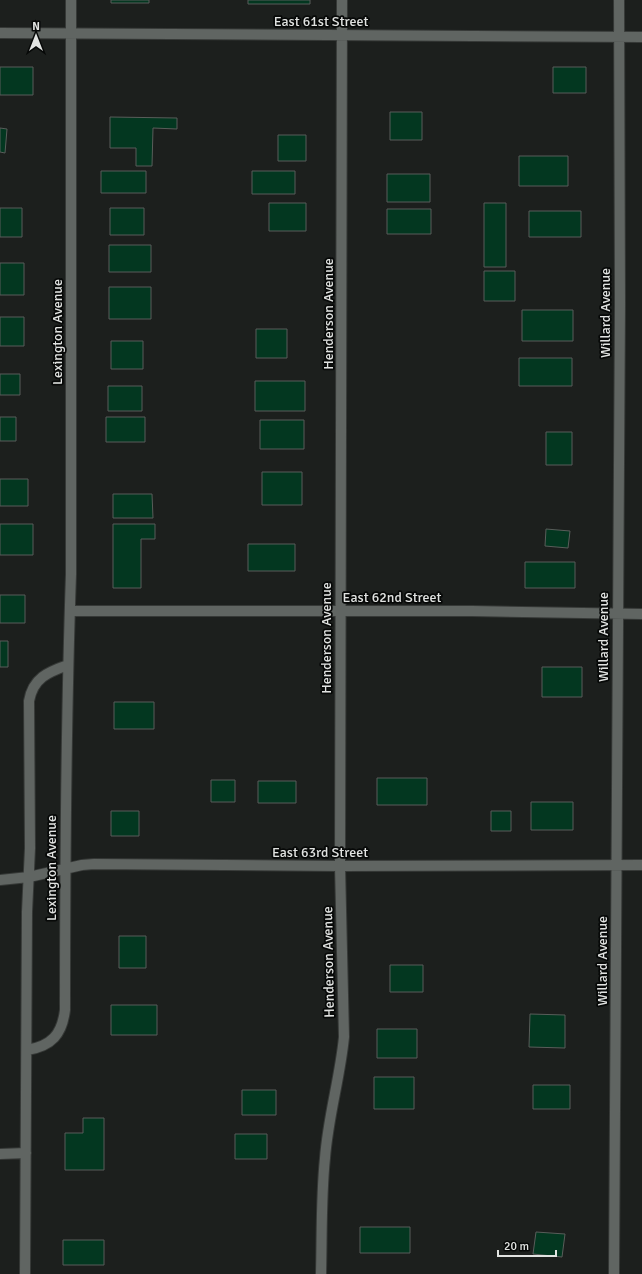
<svg xmlns="http://www.w3.org/2000/svg" width="642" height="1274" font-family="Signika,sans-serif">
<style>
.building{fill:#033720;stroke:#595d5a}
.lines{fill:none;stroke-linecap:round;stroke-linejoin:round}
.minor-casing{stroke:#363937;stroke-width:12}
.minor{stroke:#606562;stroke-width:10}
.labels{text-anchor:middle;stroke-width:3.5;stroke-linejoin:round;paint-order:stroke}
.street-label{font-size:14px;fill:#e1e3e1;stroke:#070908}
</style>
<rect width="100%" height="100%" fill="#1c1f1d"/>
<path class="building" d="M111 0H149V3H111Z
M248 0H310V4H248Z
M0 67H33V95H0Z
M553 67H586V93H553Z
M390 112H422V140H390Z
M110 117 177 118V129L153 128 152 166H136V148H110Z
M0 128 7 129 5 153 0 152Z
M278 135H306V161H278Z
M519 156H568V186H519Z
M101 171H146V193H101Z
M252 171H295V194H252Z
M387 174H430V202H387Z
M269 203H306V231H269Z
M484 203H506V267H484Z
M0 208H22V237H0Z
M110 208H144V235H110Z
M387 209H431V234H387Z
M529 211H581V237H529Z
M109 245H151V272H109Z
M0 263H24V295H0Z
M484 271H515V301H484Z
M109 287H151V319H109Z
M522 310H573V341H522Z
M0 317H24V346H0Z
M256 329H287V358H256Z
M111 341H143V369H111Z
M519 358H572V386H519Z
M0 374H20V395H0Z
M255 381H305V411H255Z
M108 386H142V411H108Z
M0 417H16V441H0Z
M106 417H145V442H106Z
M260 420H304V449H260Z
M546 432H572V465H546Z
M262 472H302V505H262Z
M0 479H28V506H0Z
M113 494H152L153 518H113Z
M0 524H33V555H0Z
M113 524H155V539H141V588H113Z
M546 529 570 531 568 548 545 546Z
M248 544H295V571H248Z
M525 562H575V588H525Z
M0 595H25V623H0Z
M0 641H8V667H0Z
M542 667H582V697H542Z
M114 702H154V729H114Z
M377 778H427V805H377Z
M211 780H235V802H211Z
M258 781H296V803H258Z
M531 802H573V830H531Z
M111 811H139V836H111Z
M491 811H511V831H491Z
M119 936H146V968H119Z
M390 965H423V992H390Z
M111 1005H157V1035H111Z
M530 1014 565 1015V1048L529 1047Z
M377 1029H417V1058H377Z
M374 1077H414V1109H374Z
M533 1085H570V1109H533Z
M242 1090H276V1115H242Z
M83 1118H104V1170H65V1133H83Z
M235 1134H267V1159H235Z
M360 1227H410V1253H360Z
M536 1232 565 1234 562 1257 533 1254Z
M63 1240H104V1265H63Z"/>
<g class="lines">
<g class="minor-casing">
<path id="minor" d="M0 33 642 37
M70 611H472L642 614
M0 880 29 877 82 865 94 864 340 866 642 865
M27 1050C52 1046 62 1034 65 1010 65 865 66 719 71 574V0
M0 1154 26 1153
M25 1274 27 912 30 848 29 701C33 678 48 672 68 665
M321 1274C322 1235 321 1196 325 1158 328 1117 340 1078 344 1037L340 866 342 0
M614 1274 620 304 619 0"/>
</g>
<use href="#minor" class="minor"/>
</g>
<g class="labels">
<g class="street-label">
<text x="321" y="26">East 61st Street</text>
<text transform="translate(605 313) rotate(-90)" y="5">Willard Avenue</text>
<text transform="translate(328 314) rotate(-90)" y="5">Henderson Avenue</text>
<text transform="translate(57 332) rotate(-90)" y="5">Lexington Avenue</text>
<text x="392" y="602">East 62nd Street</text>
<text transform="translate(603 637) rotate(-90)" y="5">Willard Avenue</text>
<text transform="translate(326 638) rotate(-90)" y="5">Henderson Avenue</text>
<text x="320" y="857">East 63rd Street</text>
<text transform="translate(51 868) rotate(-90)" y="5">Lexington Avenue</text>
<text transform="translate(602 961) rotate(-90)" y="5">Willard Avenue</text>
<text transform="translate(328 962) rotate(-91)" y="5">Henderson Avenue</text>
</g>
</g>
<g transform="translate(36 36)" stroke="#070908" stroke-width="3" paint-order="stroke">
<path d="M0-3L7 15L0 10L-7 15Z" fill="#e1e3e1"/>
<text y="-6" font-size="11" font-weight="bold" text-anchor="middle" fill="#e1e3e1">N</text>
</g>
<path d="M498 1250v6h58v-6" fill="none" stroke="#e1e3e1" stroke-width="2"/>
<text x="504" y="1250" font-size="12" fill="#e1e3e1" stroke="#070908" stroke-width="3" paint-order="stroke">20 m</text>
</svg>
